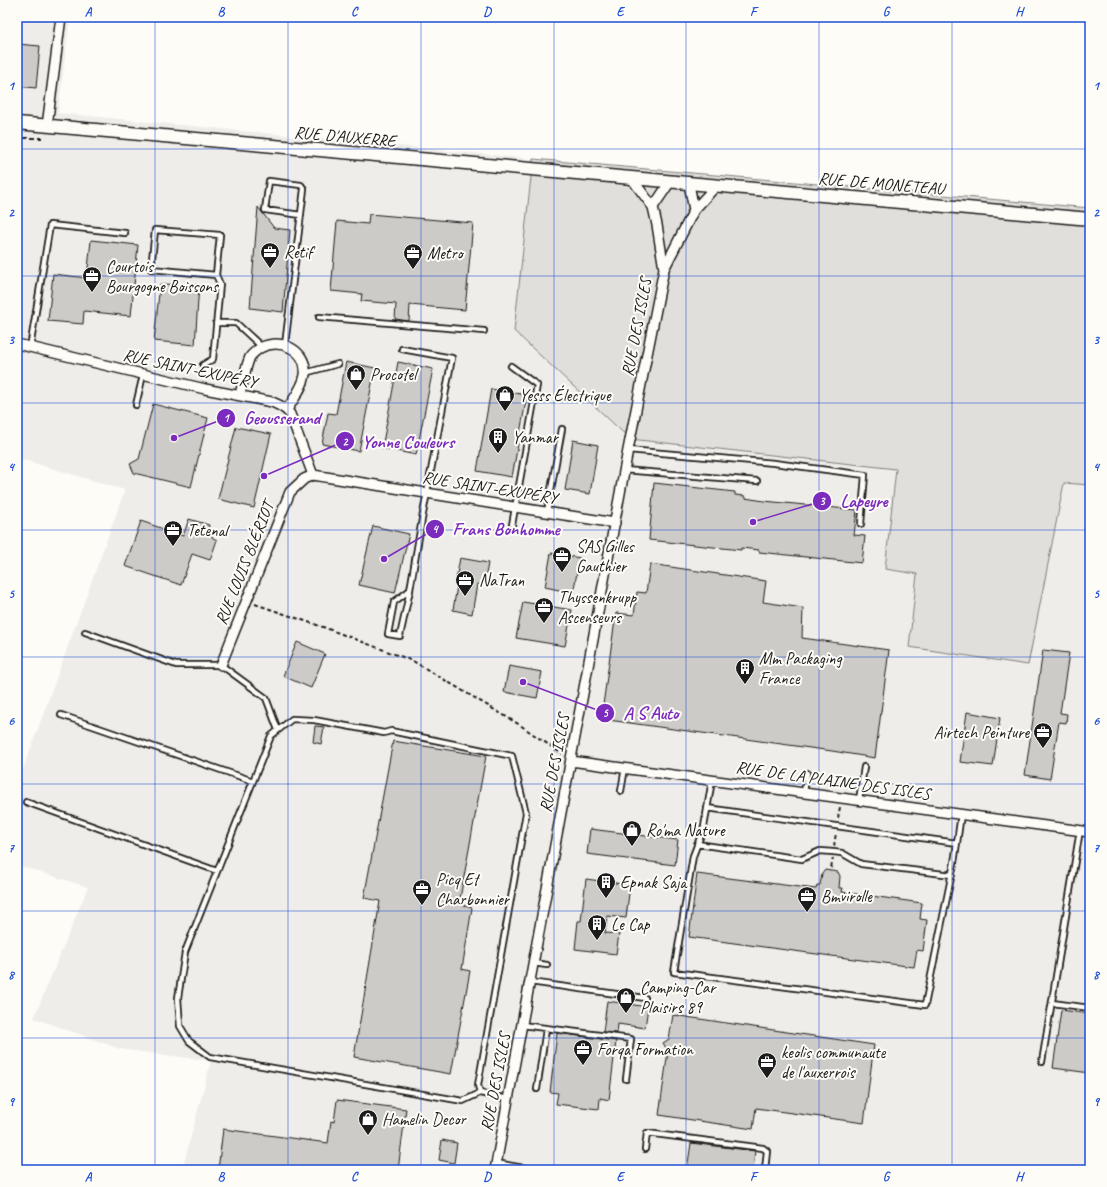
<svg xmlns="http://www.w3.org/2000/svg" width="1107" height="1187" font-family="Caveat,sans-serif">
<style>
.built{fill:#eeede9}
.green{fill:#e0dfdb;stroke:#7e7e7c}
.building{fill:#cccbc8;stroke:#1c1c1c}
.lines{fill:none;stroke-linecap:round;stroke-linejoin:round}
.lane-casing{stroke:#1c1c1c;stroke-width:8}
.street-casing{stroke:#1c1c1c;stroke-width:12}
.secondary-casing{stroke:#1c1c1c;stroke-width:15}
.path{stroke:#1c1c1c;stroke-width:2;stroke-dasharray:4 3;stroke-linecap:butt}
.lane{stroke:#fdfcf7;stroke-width:4.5}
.street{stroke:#fdfcf7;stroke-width:9}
.secondary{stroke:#fdfcf7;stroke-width:12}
.grid{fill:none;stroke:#1d4ed8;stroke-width:1;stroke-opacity:0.55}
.labels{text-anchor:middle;stroke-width:4;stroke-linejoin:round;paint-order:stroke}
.street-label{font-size:17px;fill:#1c1c1c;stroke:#fdfcf7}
.poi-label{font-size:17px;fill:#1c1c1c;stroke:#fdfcf7;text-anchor:start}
.leader{fill:none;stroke:#7b2cbf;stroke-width:1.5}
.callout-dot{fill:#7b2cbf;stroke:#fdfcf7;stroke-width:1.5}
.mark-label{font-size:12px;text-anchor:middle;font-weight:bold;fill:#fff}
.callout-label{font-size:18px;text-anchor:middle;font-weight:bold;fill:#7b2cbf;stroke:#fdfcf7;stroke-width:4;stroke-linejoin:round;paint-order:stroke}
.neatline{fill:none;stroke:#1d4ed8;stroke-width:1.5}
.grid-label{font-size:13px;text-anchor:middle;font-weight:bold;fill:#1d4ed8}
</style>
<rect width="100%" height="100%" fill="#fdfcf7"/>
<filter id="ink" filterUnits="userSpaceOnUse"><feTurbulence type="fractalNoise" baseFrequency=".025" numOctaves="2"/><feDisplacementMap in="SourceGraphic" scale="8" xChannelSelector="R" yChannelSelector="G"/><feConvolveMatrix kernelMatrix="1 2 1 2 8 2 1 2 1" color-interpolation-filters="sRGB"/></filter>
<g filter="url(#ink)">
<path class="built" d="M17 17H70L58 113 533 159 514 331 630 439 896 469 885 568 917 574 909 647 1028 665 1064 483 1090 485V1170H182L211 1061 120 1049 34 1018 88 887 17 865V786L125 490 17 458Z"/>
<path class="green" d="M533 159 1090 208V485L1064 483 1028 665 909 647 917 574 885 569 896 469 630 439 514 331Z"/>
<path class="building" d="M17 44 40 46 36 88 17 86Z
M258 207 274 228 290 230 283 312 250 308Z
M369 214 473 223 465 310 410 305 409 321 395 319 396 304 361 301 362 294 331 291 337 221 368 224Z
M91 240 138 245 131 316 84 311 83 324 48 321 53 274 87 278Z
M160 284 199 285 195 345 154 341Z
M346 362 375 368 359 451 322 444 328 413 336 414Z
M398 362 433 369 416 455 382 448Z
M491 389 527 395 512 477 477 471Z
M153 404 208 418 191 487 134 473 130 464 139 459Z
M236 427 271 434 254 508 218 499Z
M573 440 598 445 590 494 565 490Z
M654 483 735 492V495L745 496V498L764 501 857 510 854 535 865 536 862 563 759 552V550L741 548V550L649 540Z
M189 519 209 525 208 530 213 538 217 540 210 560 192 554 181 585 125 566 141 521 183 536Z
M373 526 409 534 395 593 359 585Z
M551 553 580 558 573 593 545 587Z
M460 558 488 563 484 585 477 584 472 614 453 610 458 580 456 579Z
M650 564 766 581 763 602 803 608 802 638 889 650 875 758 832 751 601 719 616 613 634 615 637 592 646 593Z
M523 602 572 610 565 646 516 638Z
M297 642 325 654 311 688 283 676Z
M1043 650 1069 653 1060 713 1067 714 1066 723 1059 722 1050 779 1025 775Z
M509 666 542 672 537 698 504 692Z
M967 712 1000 718 993 766 960 762Z
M315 726 324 727 321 744 313 742Z
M393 741 486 756 459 904 472 908 462 969 470 971 451 1074 354 1057 380 901 364 898Z
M590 829 678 840 675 865 587 854Z
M825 870 838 872 840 876 839 888H843L842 892 922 903 920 919 927 920 923 951 917 950 914 967 689 937 697 874 816 889 817 885H820L822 874Z
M586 879 630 885 626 918 607 916 605 933 619 934 616 954 575 949 578 921H581Z
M607 1001 648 1007 645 1028 618 1024 617 1033 603 1032Z
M1061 1010 1090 1014V1073L1053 1068Z
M673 1015 874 1045 864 1123 756 1108 753 1129 659 1115 668 1051 663 1043 669 1039Z
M557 1033 616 1041 609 1100 600 1098 599 1109 556 1104 558 1093 550 1092Z
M337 1100 406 1109 398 1170H218L223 1129 328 1143 331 1121 334 1122Z
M442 1140 457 1143 454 1163 439 1160Z
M691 1143 755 1151 753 1170H687Z"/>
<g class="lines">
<g class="lane-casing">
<path id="lane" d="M319 317 484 331
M216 323H236L262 347
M285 345 304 189 301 185 269 181 265 210 301 215
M30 348 50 225 125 233
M402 349 452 358 422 519 410 590 400 636 388 634 394 602 410 590
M203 365 213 359 220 284 216 275 151 269 155 230 220 235 216 275
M511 366 537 385 512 525
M305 373 338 364
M136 405 143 375
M628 450 774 463 865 475 861 524
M624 470 757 481
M547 512 562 429
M85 632 176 665H221L266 698 278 730
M61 715 253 781
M712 780 704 827 693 856 674 972 925 1005 954 863 957 843
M621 791 625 768
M804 792 807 773
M859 800 864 767
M26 802 217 871
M707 808 957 843 961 814
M697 844 802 859 820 851 833 852 842 853 861 864 952 875
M533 963 547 965
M530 982 645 998
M1052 1003 1090 1008
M522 1025 631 1039 626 1079
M1042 1062 1080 830
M537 1089 546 1029
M480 1093 478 1085 526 813 512 756 391 731 384 733 314 720 292 719 271 736 185 952 178 998 180 1026 189 1041 210 1057 463 1101 480 1093 508 1099
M645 1149 647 1133 763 1148 767 1151 765 1170
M496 1163 535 1170"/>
</g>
<g class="street-casing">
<path id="street" d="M47 126 61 17
M632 179 653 207 657 225 664 269
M689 184 694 210
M653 207 670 182
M17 344 205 389 272 402C279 405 285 407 290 414L313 475
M240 395C243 383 245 368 250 357 252 354 255 352 257 350 276 336 308 348 305 375 303 388 293 399 287 410
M221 665 290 492 304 479 313 475 615 523
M571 761 1090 832
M495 1170 628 450 664 269 694 210 716 186"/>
</g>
<g class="secondary-casing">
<path id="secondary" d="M17 123 1090 219"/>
</g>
<path class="path" d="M17 138H44
M255 604 323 627 413 661 520 725 562 754
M838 818 840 807
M834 846 836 833
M831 868 833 858"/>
<use href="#lane" class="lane"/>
<use href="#street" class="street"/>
<use href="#secondary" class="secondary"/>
</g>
</g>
<path class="grid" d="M155 17V1170M288 17V1170M421 17V1170M554 17V1170M686 17V1170M819 17V1170M952 17V1170M17 149H1090M17 276H1090M17 403H1090M17 530H1090M17 657H1090M17 784H1090M17 911H1090M17 1038H1090"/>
<defs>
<g id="office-pin" transform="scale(1)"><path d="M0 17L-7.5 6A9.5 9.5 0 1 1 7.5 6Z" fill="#1c1c1c" stroke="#fdfcf7"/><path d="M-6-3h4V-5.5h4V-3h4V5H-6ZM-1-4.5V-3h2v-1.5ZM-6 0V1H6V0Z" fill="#fff"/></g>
<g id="shop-pin" transform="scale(1)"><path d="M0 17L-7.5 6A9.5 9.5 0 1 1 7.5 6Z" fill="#1c1c1c" stroke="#fdfcf7"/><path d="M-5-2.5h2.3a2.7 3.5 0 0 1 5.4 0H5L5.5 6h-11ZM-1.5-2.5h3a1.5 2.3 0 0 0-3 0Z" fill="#fff"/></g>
<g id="building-pin" transform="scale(1)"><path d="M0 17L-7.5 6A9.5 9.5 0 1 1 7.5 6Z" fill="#1c1c1c" stroke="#fdfcf7"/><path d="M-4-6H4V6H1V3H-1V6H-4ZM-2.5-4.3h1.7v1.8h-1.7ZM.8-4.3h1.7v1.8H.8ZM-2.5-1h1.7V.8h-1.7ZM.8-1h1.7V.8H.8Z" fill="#fff"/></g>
</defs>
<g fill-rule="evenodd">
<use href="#office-pin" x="270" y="252"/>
<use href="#office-pin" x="413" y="253"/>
<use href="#office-pin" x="92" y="276"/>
<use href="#shop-pin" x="356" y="374"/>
<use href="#shop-pin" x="505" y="395"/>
<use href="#building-pin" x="498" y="437"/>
<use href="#office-pin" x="173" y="530"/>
<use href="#office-pin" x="562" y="556"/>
<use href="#office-pin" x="465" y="580"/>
<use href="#office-pin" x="544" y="607"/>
<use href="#building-pin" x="745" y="668"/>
<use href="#office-pin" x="1043" y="732"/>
<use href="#shop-pin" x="632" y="830"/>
<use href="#building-pin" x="606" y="882"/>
<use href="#office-pin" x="422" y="889"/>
<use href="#office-pin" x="807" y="896"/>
<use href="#building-pin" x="597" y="924"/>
<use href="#shop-pin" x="626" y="997"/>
<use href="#office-pin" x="583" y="1049"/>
<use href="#office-pin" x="767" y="1062"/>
<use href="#shop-pin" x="368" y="1119"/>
</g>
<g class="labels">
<g class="street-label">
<text transform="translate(345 136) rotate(5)" y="6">RUE D'AUXERRE</text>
<text transform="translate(881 183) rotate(5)" y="6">RUE DE MONETEAU</text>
<text transform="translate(636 327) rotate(-79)" y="6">RUE DES ISLES</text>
<text transform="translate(190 368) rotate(12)" y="6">RUE SAINT-EXUPÉRY</text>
<text transform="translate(490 487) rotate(9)" y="6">RUE SAINT-EXUPÉRY</text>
<text transform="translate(244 563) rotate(-68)" y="6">RUE LOUIS BLÉRIOT</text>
<text transform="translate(554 763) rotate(-79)" y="6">RUE DES ISLES</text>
<text transform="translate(833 780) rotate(8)" y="6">RUE DE LA PLAINE DES ISLES</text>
<text transform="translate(495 1082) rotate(-79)" y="6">RUE DES ISLES</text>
</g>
<g class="poi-label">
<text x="284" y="258">Retif</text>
<text x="427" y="259">Metro</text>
<text x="106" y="272">Courtois<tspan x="106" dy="20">Bourgogne Boissons</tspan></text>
<text x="370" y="380">Procotel</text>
<text x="519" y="401">Yesss Électrique</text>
<text x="512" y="443">Yanmar</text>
<text x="187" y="536">Tetenal</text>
<text x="576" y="552">SAS Gilles<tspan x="576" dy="20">Gauthier</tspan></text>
<text x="479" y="586">NaTran</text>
<text x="558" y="603">Thyssenkrupp<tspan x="558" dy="20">Ascenseurs</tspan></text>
<text x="759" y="664">Mm Packaging<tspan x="759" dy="20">France</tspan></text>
<text x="1029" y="738" text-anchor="end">Airtech Peinture</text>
<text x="646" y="836">Ro'ma Nature</text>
<text x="436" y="885">Picq Et<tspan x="436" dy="20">Charbonnier</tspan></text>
<text x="620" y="888">Epnak Saja</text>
<text x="821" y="902">Bmvirolle</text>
<text x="611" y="930">Le Cap</text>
<text x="640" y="993">Camping-Car<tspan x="640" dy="20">Plaisirs 89</tspan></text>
<text x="597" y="1055">Forqa Formation</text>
<text x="781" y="1058">keolis communaute<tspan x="781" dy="20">de l'auxerrois</tspan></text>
<text x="382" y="1125">Hamelin Decor</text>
</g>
</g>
<path class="leader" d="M174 438L226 418M264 476L345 441M753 522L822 501M384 559L435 529M523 682L605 713"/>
<g class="callout-dot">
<circle cx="174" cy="438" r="4"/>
<circle cx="264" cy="476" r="4"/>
<circle cx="753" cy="522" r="4"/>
<circle cx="384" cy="559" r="4"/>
<circle cx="523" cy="682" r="4"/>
<circle cx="226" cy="418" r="10"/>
<circle cx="345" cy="441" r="10"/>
<circle cx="822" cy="501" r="10"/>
<circle cx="435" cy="529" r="10"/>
<circle cx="605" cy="713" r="10"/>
</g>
<g class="mark-label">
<text x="226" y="422">1</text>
<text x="345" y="446">2</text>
<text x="822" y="505">3</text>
<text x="435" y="533">4</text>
<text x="605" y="717">5</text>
</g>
<g class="callout-label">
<text x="282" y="424">Geousserand</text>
<text x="408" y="448">Yonne Couleurs</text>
<text x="864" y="507">Lapeyre</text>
<text x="506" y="535">Frans Bonhomme</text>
<text x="651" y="719">A S Auto</text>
</g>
<rect width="1107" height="1187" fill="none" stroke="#fdfcf7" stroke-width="44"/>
<rect x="22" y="22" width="1063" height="1143" class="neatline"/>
<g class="grid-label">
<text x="88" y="16">A</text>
<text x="221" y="16">B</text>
<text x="354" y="16">C</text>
<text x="487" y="16">D</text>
<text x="620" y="16">E</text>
<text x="753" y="16">F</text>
<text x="886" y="16">G</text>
<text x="1019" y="16">H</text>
<text x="11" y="90">1</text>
<text x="1096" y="90">1</text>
<text x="11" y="217">2</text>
<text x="1096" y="217">2</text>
<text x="11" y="344">3</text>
<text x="1096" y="344">3</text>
<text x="11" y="471">4</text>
<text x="1096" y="471">4</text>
<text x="11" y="598">5</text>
<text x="1096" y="598">5</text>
<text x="11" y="725">6</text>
<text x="1096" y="725">6</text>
<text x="11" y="852">7</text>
<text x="1096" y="852">7</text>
<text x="11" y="979">8</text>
<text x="1096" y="979">8</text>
<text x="11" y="1106">9</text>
<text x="1096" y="1106">9</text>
<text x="88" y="1181">A</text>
<text x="221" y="1181">B</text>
<text x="354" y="1181">C</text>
<text x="487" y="1181">D</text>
<text x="620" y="1181">E</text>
<text x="753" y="1181">F</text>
<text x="886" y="1181">G</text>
<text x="1019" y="1181">H</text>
</g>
</svg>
